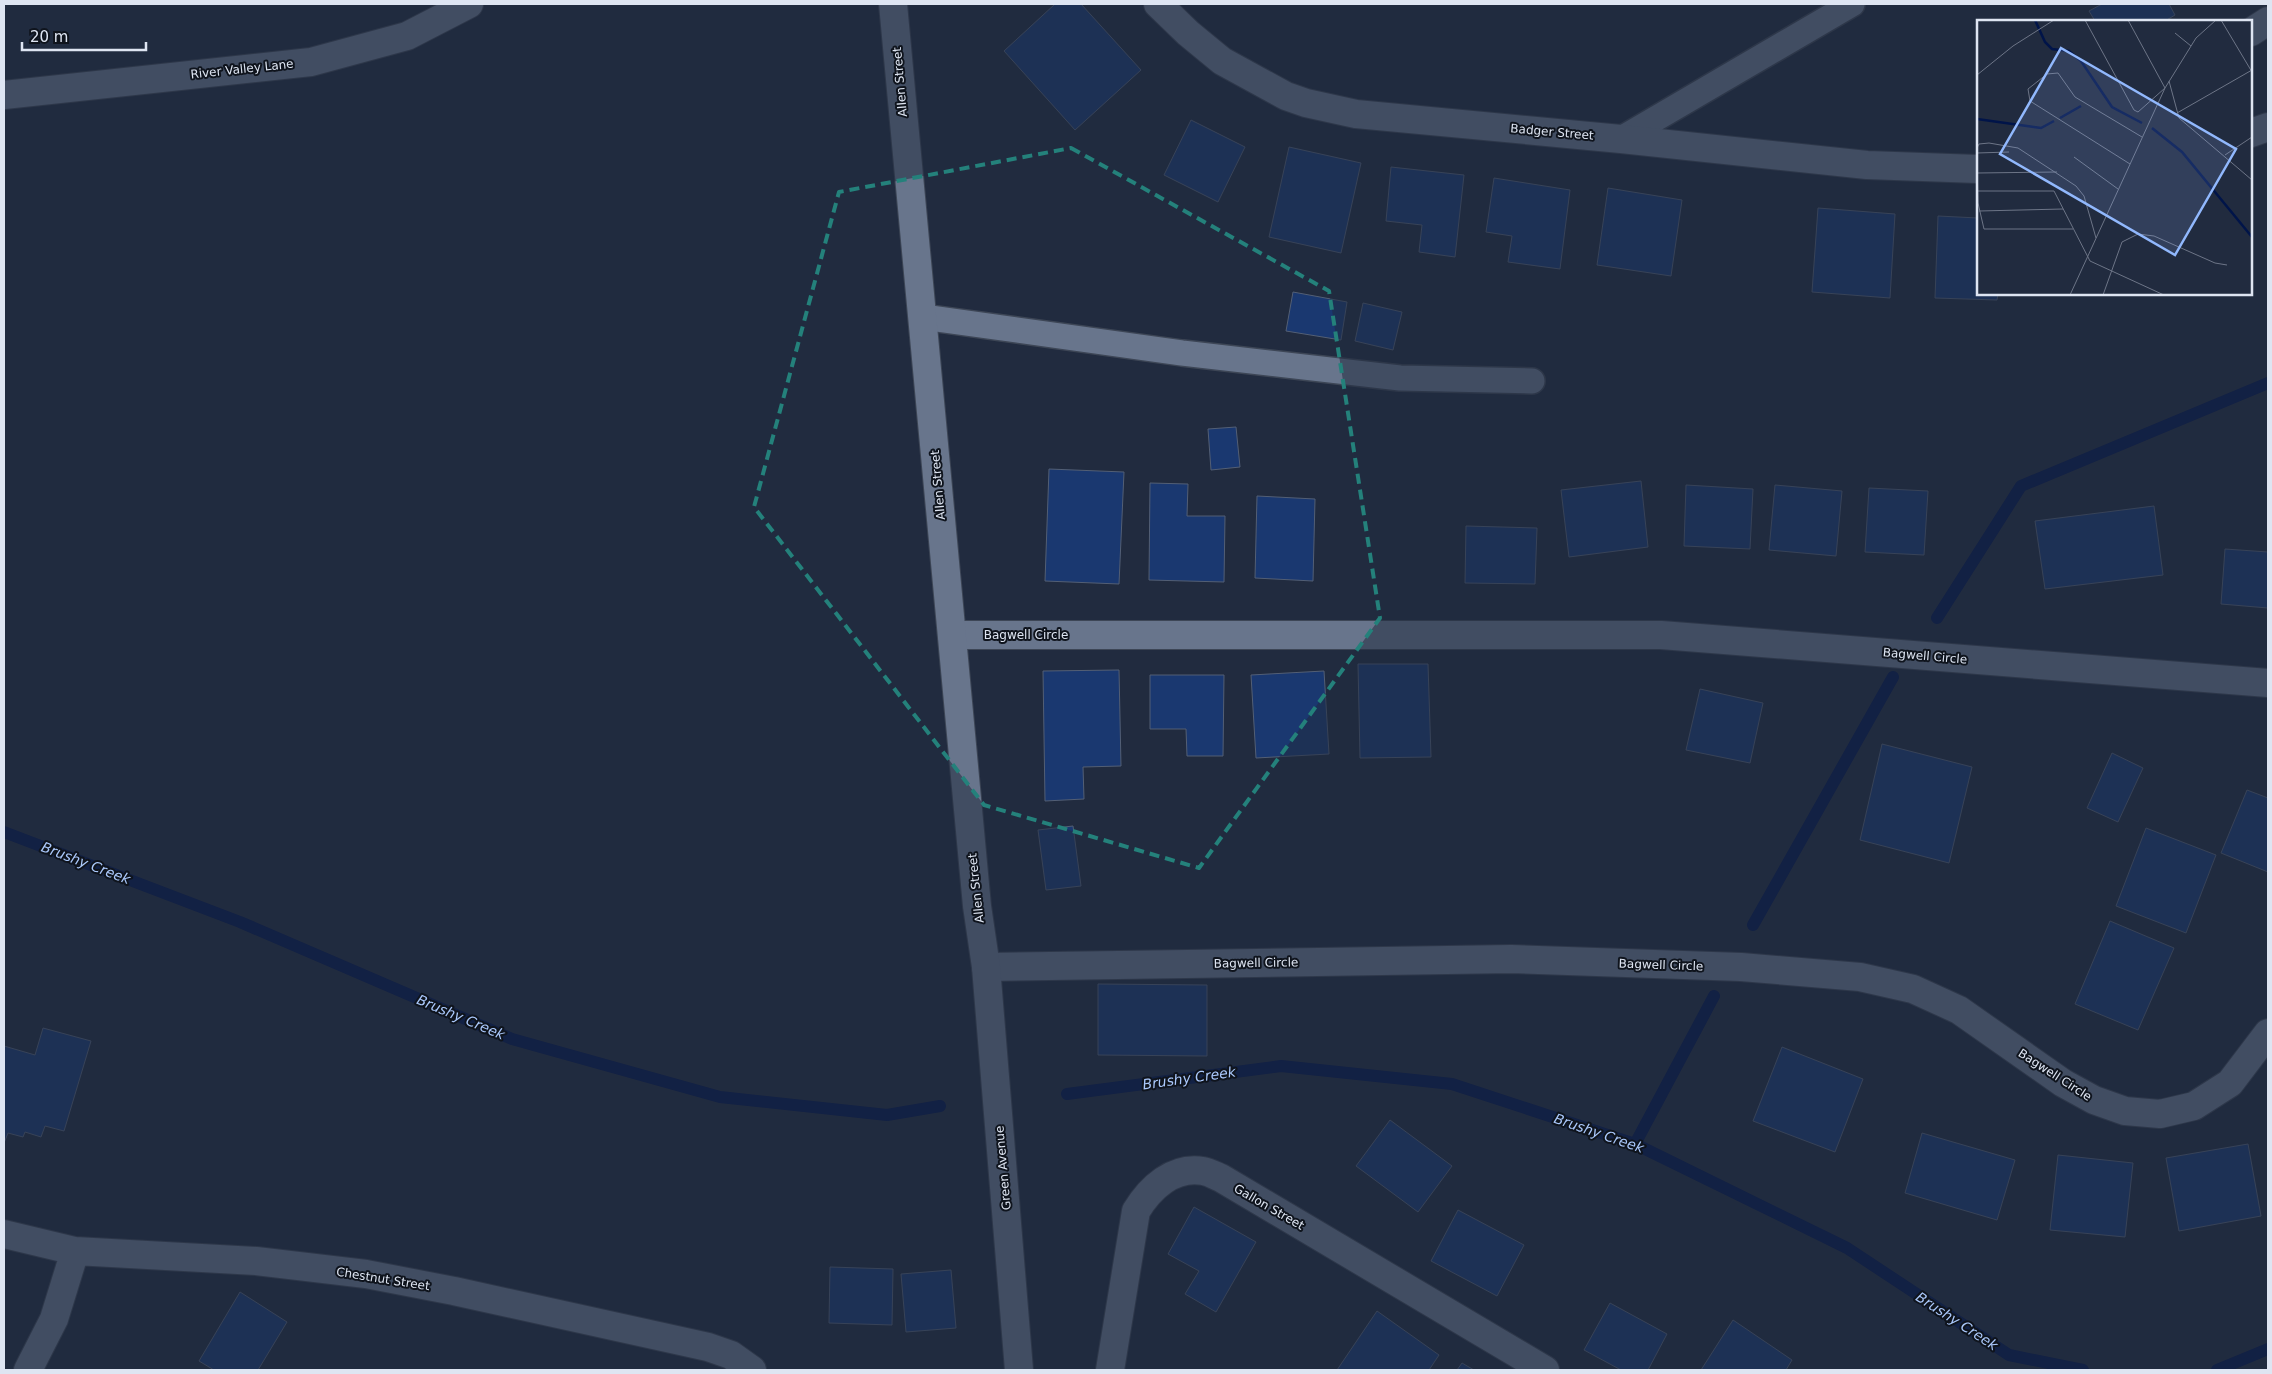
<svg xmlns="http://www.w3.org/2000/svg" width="2272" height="1374" font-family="'DejaVu Sans',sans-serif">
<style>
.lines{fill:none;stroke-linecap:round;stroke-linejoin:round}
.stream{stroke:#001449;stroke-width:12}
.building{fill:#1a3870;stroke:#535f75}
.service-casing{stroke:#3d4656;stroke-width:28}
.minor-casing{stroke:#3d4656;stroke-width:30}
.tertiary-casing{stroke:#3d4656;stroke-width:30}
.service{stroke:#68758c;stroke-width:25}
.minor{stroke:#68758c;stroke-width:28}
.tertiary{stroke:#68758c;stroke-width:28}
.marked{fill:none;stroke:#24817b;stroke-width:4;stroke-dasharray:10 6;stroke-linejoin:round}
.labels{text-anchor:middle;stroke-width:4;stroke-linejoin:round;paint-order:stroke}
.street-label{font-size:12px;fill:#dee5f2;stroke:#0f141d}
.water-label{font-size:14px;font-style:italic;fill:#aac8fb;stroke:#0f141d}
.inset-river{fill:none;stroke:#001449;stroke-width:2.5}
.inset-road{fill:none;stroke:#6d7587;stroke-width:1}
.view{fill:#91b8fd;fill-opacity:0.15;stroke:#91b8fd;stroke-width:2.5}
.inset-edge{fill:none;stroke:#dee5f2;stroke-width:2.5}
</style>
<rect width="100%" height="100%" fill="#212b3f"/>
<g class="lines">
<path class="stream" d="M1937 618 2021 486 2268 383
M4 832 240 922 512 1039 720 1097 887 1115 940 1106
M1753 925 1893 677
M1067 1094 1281 1066 1452 1084 1635 1144 1847 1248 2009 1355 2083 1370
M1635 1144 1714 996
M2217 1370 2268 1349"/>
</g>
<path class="building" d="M1055 4H1081L1141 70 1075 130 1004 51Z
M2102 4H2169L2175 15 2165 21H2095L2089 11Z
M1191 120 1245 147 1218 202 1164 175Z
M1289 147 1361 163 1341 253 1269 237Z
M1391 167 1464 175 1455 257 1419 252 1422 225 1386 221Z
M1494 178 1570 190 1560 269 1508 262 1512 236 1486 232Z
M1608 188 1682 200 1671 276 1597 265Z
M1818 208 1895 214 1890 298 1812 292Z
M1938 216 1978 218V294H1998L1997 300 1935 298Z
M1293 292 1347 302 1341 340 1286 331Z
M1363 303 1402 312 1393 350 1355 341Z
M1236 427 1240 467 1211 470 1208 429Z
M1049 469 1124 472 1119 584 1045 581Z
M1641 481 1648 547 1569 557 1561 490Z
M1150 483 1188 484 1187 516H1225L1224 582 1149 580Z
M1686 485 1753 489 1750 549 1684 546Z
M1775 485 1842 491 1836 556 1769 550Z
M1869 488 1928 491 1924 555 1865 552Z
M1257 496 1315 499 1313 581 1255 578Z
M2154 506 2163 575 2045 589 2035 521Z
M1466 526 1537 528 1535 584 1465 583Z
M2225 549 2268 552V608L2221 604Z
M1358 664H1428L1431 757 1360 758Z
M1119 670 1121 766 1083 767 1084 799 1045 801 1043 671Z
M1324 671 1329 754 1256 758 1251 675Z
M1150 675H1224L1223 756H1187L1186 729H1150Z
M1700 689 1763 703 1750 763 1686 750Z
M1882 744 1972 767 1949 863 1860 840Z
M2112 753 2143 768 2118 822 2087 808Z
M2247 790 2268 798V872L2221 853Z
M1073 826 1081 886 1046 890 1038 830Z
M2146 828 2216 855 2186 933 2116 906Z
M2110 921 2174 948 2138 1030 2075 1004Z
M1098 984 1207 985V1056L1098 1055Z
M43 1028 91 1041 64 1131 45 1126 41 1137 25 1132 23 1137 8 1133 4 1143V1046L35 1055Z
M1782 1047 1863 1079 1835 1152 1753 1121Z
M1390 1120 1452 1166 1418 1212 1356 1166Z
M1922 1133 2015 1160 1997 1220 1905 1193Z
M2248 1144 2261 1216 2179 1231 2166 1158Z
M2058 1155 2133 1163 2125 1237 2050 1230Z
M1194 1207 1256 1242 1216 1312 1185 1294 1199 1271 1168 1254Z
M1458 1210 1524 1245 1497 1296 1431 1261Z
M830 1267 893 1269 892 1325 829 1323Z
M951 1270 956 1328 906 1332 901 1274Z
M240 1292 287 1322 258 1370H214L199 1361Z
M1610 1303 1667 1334 1648 1370H1621L1584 1350Z
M1377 1311 1439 1355 1429 1370H1337Z
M1733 1320 1792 1360 1786 1370H1701Z
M1462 1363 1474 1370H1457Z"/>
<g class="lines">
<g class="service-casing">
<path id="service" d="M1621 139 1852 4
M923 317 1182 353 1400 378 1532 381"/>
</g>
<g class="minor-casing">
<path id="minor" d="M1158 4 1188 33 1222 61 1286 96 1306 103 1356 114 1621 139 1867 165 1978 169
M2251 32 2268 21
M4 95 311 62 407 36 469 4
M2251 133 2268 127
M952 635H1661L2268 683
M986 967 1511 959 1741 967 1860 977 1913 989 1959 1010 2063 1083 2094 1100 2125 1111 2160 1114 2194 1106 2230 1083 2268 1033
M4 1234 75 1251 256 1261 366 1274 454 1291 708 1347 731 1355 752 1370
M28 1370 54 1319 75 1251
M1110 1370 1136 1211C1150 1188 1173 1166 1203 1171 1209 1172 1216 1176 1221 1178L1545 1370"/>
</g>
<g class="tertiary-casing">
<path id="tertiary" d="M893 4 977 906 986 967 1019 1370"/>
</g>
<use href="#service" class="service"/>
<use href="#minor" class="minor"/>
<use href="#tertiary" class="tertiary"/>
</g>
<path d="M0 0H2272V1374H0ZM1071 148 1329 291 1380 618 1199 868 984 805 754 507 839 192Z" fill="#212b3f" fill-opacity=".55" fill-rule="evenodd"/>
<path class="marked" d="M1071 148 1329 291 1380 618 1199 868 984 805 754 507 839 192Z"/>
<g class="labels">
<g class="street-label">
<text transform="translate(242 69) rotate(-6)" y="4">River Valley Lane</text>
<text transform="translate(900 82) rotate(-95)" y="4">Allen Street</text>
<text transform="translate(1552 132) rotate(5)" y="4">Badger Street</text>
<text transform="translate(938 485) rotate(-95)" y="4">Allen Street</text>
<text x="1026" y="639">Bagwell Circle</text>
<text transform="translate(1925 656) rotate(5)" y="4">Bagwell Circle</text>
<text transform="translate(976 888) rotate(-96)" y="4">Allen Street</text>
<text transform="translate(1256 963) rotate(-1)" y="4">Bagwell Circle</text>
<text transform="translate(1661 965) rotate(2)" y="4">Bagwell Circle</text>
<text transform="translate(2055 1075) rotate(33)" y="4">Bagwell Circle</text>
<text transform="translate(1003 1168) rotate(-95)" y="4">Green Avenue</text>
<text transform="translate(1269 1207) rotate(30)" y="4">Gallon Street</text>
<text transform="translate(383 1279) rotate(9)" y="4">Chestnut Street</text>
</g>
<g class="water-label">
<text transform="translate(86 863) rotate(21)" y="5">Brushy Creek</text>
<text transform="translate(461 1017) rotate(23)" y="5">Brushy Creek</text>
<text transform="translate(1189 1078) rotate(-8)" y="5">Brushy Creek</text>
<text transform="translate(1599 1133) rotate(19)" y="5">Brushy Creek</text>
<text transform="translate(1957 1321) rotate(33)" y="5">Brushy Creek</text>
</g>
</g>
<g transform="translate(1977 20)">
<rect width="275" height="275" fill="#212b3f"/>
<path class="inset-river" d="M58 0 68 22 75 29 92 31 104 41 135 87 165 103M83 98 104 86M0 99 64 108 77 101M175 108 205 132 275 217"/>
<path class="inset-road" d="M108 0 157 90 161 92 188 68 151 0M244 0 275 52M198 13 214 26M0 55 36 26 77 0M192 61 202 98 275 160M200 93 275 50M0 128 2 124 12 123 41 128 99 166 107 176 119 218M0 133 32 132M248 135 275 117M97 137 141 169M0 141 1 183 7 209H96M153 144 53 81 51 69 70 54 81 53 98 77 165 117M0 153 80 152M0 171H77L113 241 187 275M2 191 86 189M93 275 188 68 219 18 239 0M126 275 145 222 161 214 177 216 238 243 250 245"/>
<path class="view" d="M84 28 259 129 198 235 23 134Z"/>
<rect width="275" height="275" class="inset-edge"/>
</g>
<rect width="2272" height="1374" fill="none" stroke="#dee5f2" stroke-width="10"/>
<path d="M22 42v8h124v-8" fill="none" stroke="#dee5f2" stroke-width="2.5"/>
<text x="30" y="42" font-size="15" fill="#dee5f2" stroke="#0f141d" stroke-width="4" paint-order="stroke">20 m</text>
</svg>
